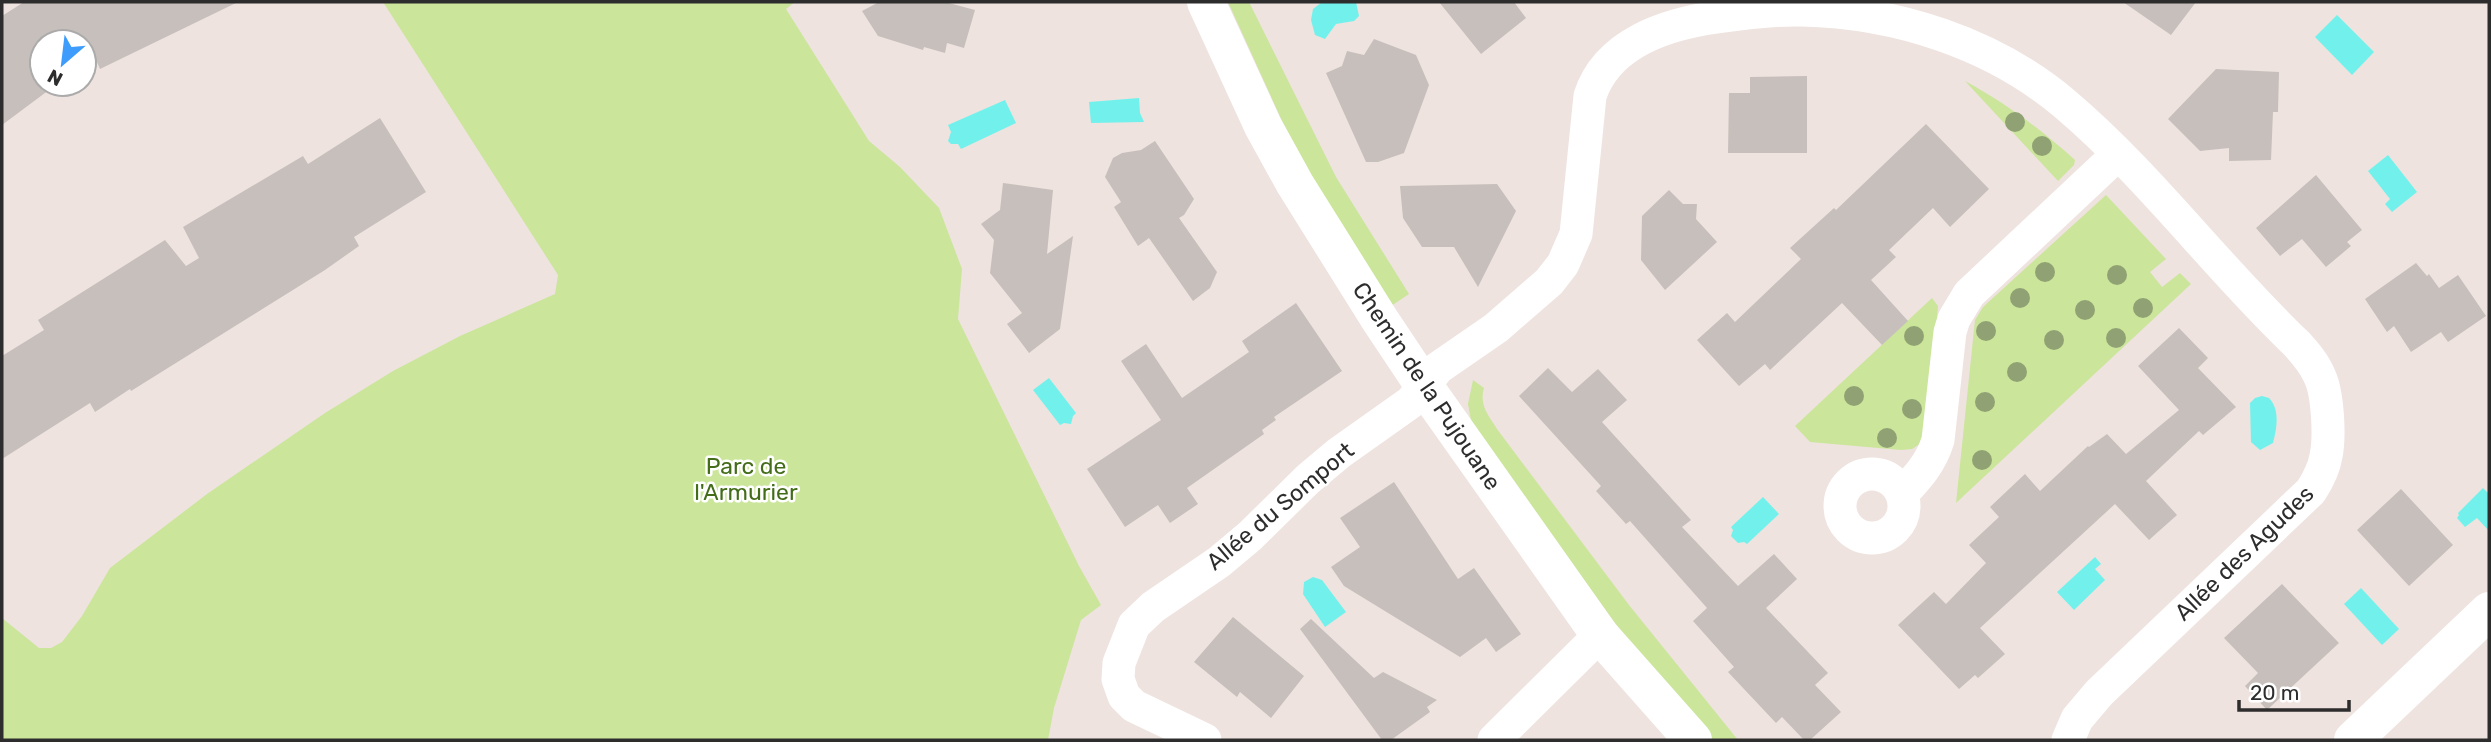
<svg xmlns="http://www.w3.org/2000/svg" width="2491" height="742" font-family="Rubik,sans-serif">
<style>
.green{fill:#cbe59b}
.water{fill:#72f1ec}
.building{fill:#c7bfbb}
.lines{fill:none;stroke-linecap:round;stroke-linejoin:round}
.street{stroke:#fff;stroke-width:33}
.secondary{stroke:#fff;stroke-width:38}
.tree{fill:#90a273}
.labels{text-anchor:middle;stroke-width:5;stroke-linejoin:round;paint-order:stroke}
.street-label{font-size:23px;fill:#2d2d2d;stroke:#fff}
.park-label{font-size:23px;fill:#446d1a;stroke:#fff}
</style>
<rect width="100%" height="100%" fill="#eee3df"/>
<path class="green" d="M383 2H795L786 9 869 141 900 167 939 208 962 269 958 319 1079 566 1101 605 1081 620 1054 708 1048 740H2V618L39 648H51L62 642 82 616 110 568 207 494 325 413 393 371 460 336 555 294 558 275Z
M1228 2H1249L1336 177 1409 294 1391 306 1350 247 1283 123Z
M1965 81C2007 104 2039 128 2075 160L2074 165 2058 181Z
M2106 195 2166 259 2150 272 2162 287 2180 273 2191 284 1956 503 1975 320 1983 307Z
M1932 298 1938 306 1931 390 1923 442 1912 449 1901 450 1810 442 1795 426Z
M1473 380 1484 388C1479 405 1488 415 1497 429L1629 605 1738 740H1711L1628 641 1472 426 1468 404Z"/>
<path class="water" d="M1322 2H1356L1359 16 1354 21 1336 24 1325 39 1315 35 1311 20 1313 9Z
M2337 15 2374 52 2352 75 2315 37Z
M1139 98 1140 113 1144 122 1091 123 1089 102Z
M1005 100 1016 123 961 149 958 144H951L948 141 951 132 948 125Z
M2388 155 2417 192 2392 212 2385 204 2390 199 2368 171Z
M1049 378 1076 413 1073 416 1071 424 1064 423 1060 425 1033 390Z
M2262 396 2269 398C2280 409 2277 428 2273 443L2260 450 2251 442 2250 403 2255 398Z
M2483 488 2489 494V531L2477 518 2465 527 2457 518 2459 515 2458 513Z
M1763 497 1779 514 1747 544 1744 542 1738 543 1731 536 1733 530 1731 527Z
M2095 557 2101 564 2095 569 2105 580 2074 610 2057 592Z
M1313 577 1322 580 1346 612 1325 627 1303 594 1304 582Z
M2361 588 2399 629 2382 645 2344 604Z"/>
<path class="building" d="M24 2H238L100 69 96 60 84 67V42H42V84H57L2 125V16Z
M879 2H945L975 10 964 48 947 43 945 53 924 47 923 50 878 36 862 11Z
M1439 2H1514L1526 18 1481 54Z
M2123 2H2196L2171 35Z
M1374 39 1416 55 1429 85 1404 153 1378 162H1366L1326 73 1342 66 1347 51 1364 55Z
M2216 69 2279 72 2278 112H2273L2271 160 2229 161V148L2200 151 2168 119Z
M1807 76V153H1728L1729 93H1750V77Z
M380 118 426 192 354 237 359 246 325 270 131 391 130 389 95 412 90 403 2 459V356L44 330 38 320 165 240 186 266 199 258 183 227 303 156 308 164Z
M1926 124 1989 189 1950 227 1933 208 1889 250 1896 257 1871 280 1908 321 1882 345 1842 303 1770 370 1765 364 1739 386 1697 340 1727 313 1735 322 1801 259 1790 248 1834 208 1836 210Z
M1155 141 1194 199 1184 215 1179 218 1217 272 1210 288 1193 301 1149 238 1138 246 1114 207 1121 202 1105 177 1113 158 1122 153 1141 150Z
M2316 175 2362 230 2347 242 2351 246 2326 267 2302 239 2280 256 2256 228Z
M1003 183 1053 190 1047 254 1073 236 1060 329 1029 353 1007 324 1022 313 990 273 994 240 981 224 1000 210Z
M1497 184 1516 211 1478 287 1454 247H1422L1403 218 1400 186Z
M1669 190 1683 204H1697L1696 219 1717 242 1665 290 1641 260 1642 216Z
M2416 263 2427 276 2429 274 2439 288 2458 275 2486 316 2448 342 2441 332 2411 352 2394 326 2387 332 2365 299Z
M1296 303 1342 371 1274 417 1276 420 1262 430 1264 434 1187 488 1198 504 1170 523 1158 505 1125 527 1087 469 1161 420 1121 361 1146 344 1182 398 1249 352 1242 341Z
M2179 328 2208 358 2198 368 2236 407 2203 435 2199 431 2146 481 2177 515 2149 540 2115 504 1980 628 2005 654 1978 678 1975 675 1959 689 1898 625 1934 592 1946 604 1986 563 1969 545 1999 517 1990 507 2025 474 2040 491 2088 446 2089 447 2107 434 2126 454 2179 410 2138 366Z
M1548 368 1572 392 1598 369 1627 400 1602 422 1691 520 1682 527 1738 586 1774 554 1797 579 1766 608 1828 673 1815 685 1841 712 1810 740H1804L1782 717 1776 723 1728 672 1734 667 1693 621 1707 608 1630 521 1626 524 1596 491 1601 486 1519 396Z
M1394 482 1458 579 1474 568 1521 634 1496 652 1486 638 1460 657 1344 586 1331 567 1360 547 1340 518Z
M2401 489 2453 545 2409 586 2357 530Z
M2282 584 2339 643 2267 710 2245 686 2258 673 2224 638Z
M1233 617 1304 676 1271 718 1240 692 1237 697 1194 662Z
M1311 619 1374 678 1383 672 1437 700 1427 707 1430 712 1391 740H1382L1300 629Z"/>
<g class="lines">
<path class="street" d="M1840 506a32 32 0 1 1 64 0a32 32 0 1 1-64 0Z
M1902 494C1918 477 1931 463 1938 440L1950 332 1954 319 1969 294 2118 154
M1205 740 1134 706 1124 696 1118 679 1119 663 1134 625 1153 607 1219 562 1250 536 1308 479 1339 453 1411 402 1438 368 1496 328 1549 282 1563 264 1576 234 1590 96C1607 43 1667 24 1717 17 1745 13 1774 9 1802 10 1896 12 1993 43 2065 104 2150 176 2217 268 2297 344 2305 353 2314 363 2319 375 2328 392 2330 437 2326 456 2324 469 2318 480 2311 491L2099 693 2077 719 2068 740
M1494 740 1600 635"/>
<path class="secondary" d="M1206 2 1263 126 1295 184 1380 320 1424 386 1600 635 1693 740
M2353 740 2489 611"/>
</g>
<g class="tree">
<circle cx="2015" cy="122" r="10"/>
<circle cx="2042" cy="146" r="10"/>
<circle cx="2045" cy="272" r="10"/>
<circle cx="2117" cy="275" r="10"/>
<circle cx="2020" cy="298" r="10"/>
<circle cx="2143" cy="308" r="10"/>
<circle cx="2085" cy="310" r="10"/>
<circle cx="1986" cy="331" r="10"/>
<circle cx="1914" cy="336" r="10"/>
<circle cx="2116" cy="338" r="10"/>
<circle cx="2054" cy="340" r="10"/>
<circle cx="2017" cy="372" r="10"/>
<circle cx="1854" cy="396" r="10"/>
<circle cx="1985" cy="402" r="10"/>
<circle cx="1912" cy="409" r="10"/>
<circle cx="1887" cy="438" r="10"/>
<circle cx="1982" cy="460" r="10"/>
</g>
<g class="labels">
<g class="street-label">
<text transform="translate(1427 386) rotate(56)" y="8">Chemin de la Pujouane</text>
<text transform="translate(1280 506) rotate(-40)" y="8">Allée du Somport</text>
<text transform="translate(2244 553) rotate(-44)" y="8">Allée des Agudes</text>
</g>
<g class="park-label">
<text x="746" y="474">Parc de<tspan x="746" dy="26">l'Armurier</tspan></text>
</g>
</g>
<rect width="2491" height="742" fill="none" stroke="#2d2d2d" stroke-width="7"/>
<g transform="translate(63 63) rotate(208)"><circle r="33" fill="#ffffff" stroke="#ababab" stroke-width="2"/>
<path d="M0-5L12 26L0 18L-12 26Z" fill="#3e9cfd"/>
<text y="-10" font-size="19" font-weight="bold" text-anchor="middle" fill="#2d2d2d">N</text>
</g>
<path d="M2239 700v10h110v-10" fill="none" stroke="#2d2d2d" stroke-width="3.5"/>
<text x="2250" y="700" font-size="21" fill="#2d2d2d" stroke="#ffffff" stroke-width="5" paint-order="stroke">20 m</text>
</svg>
